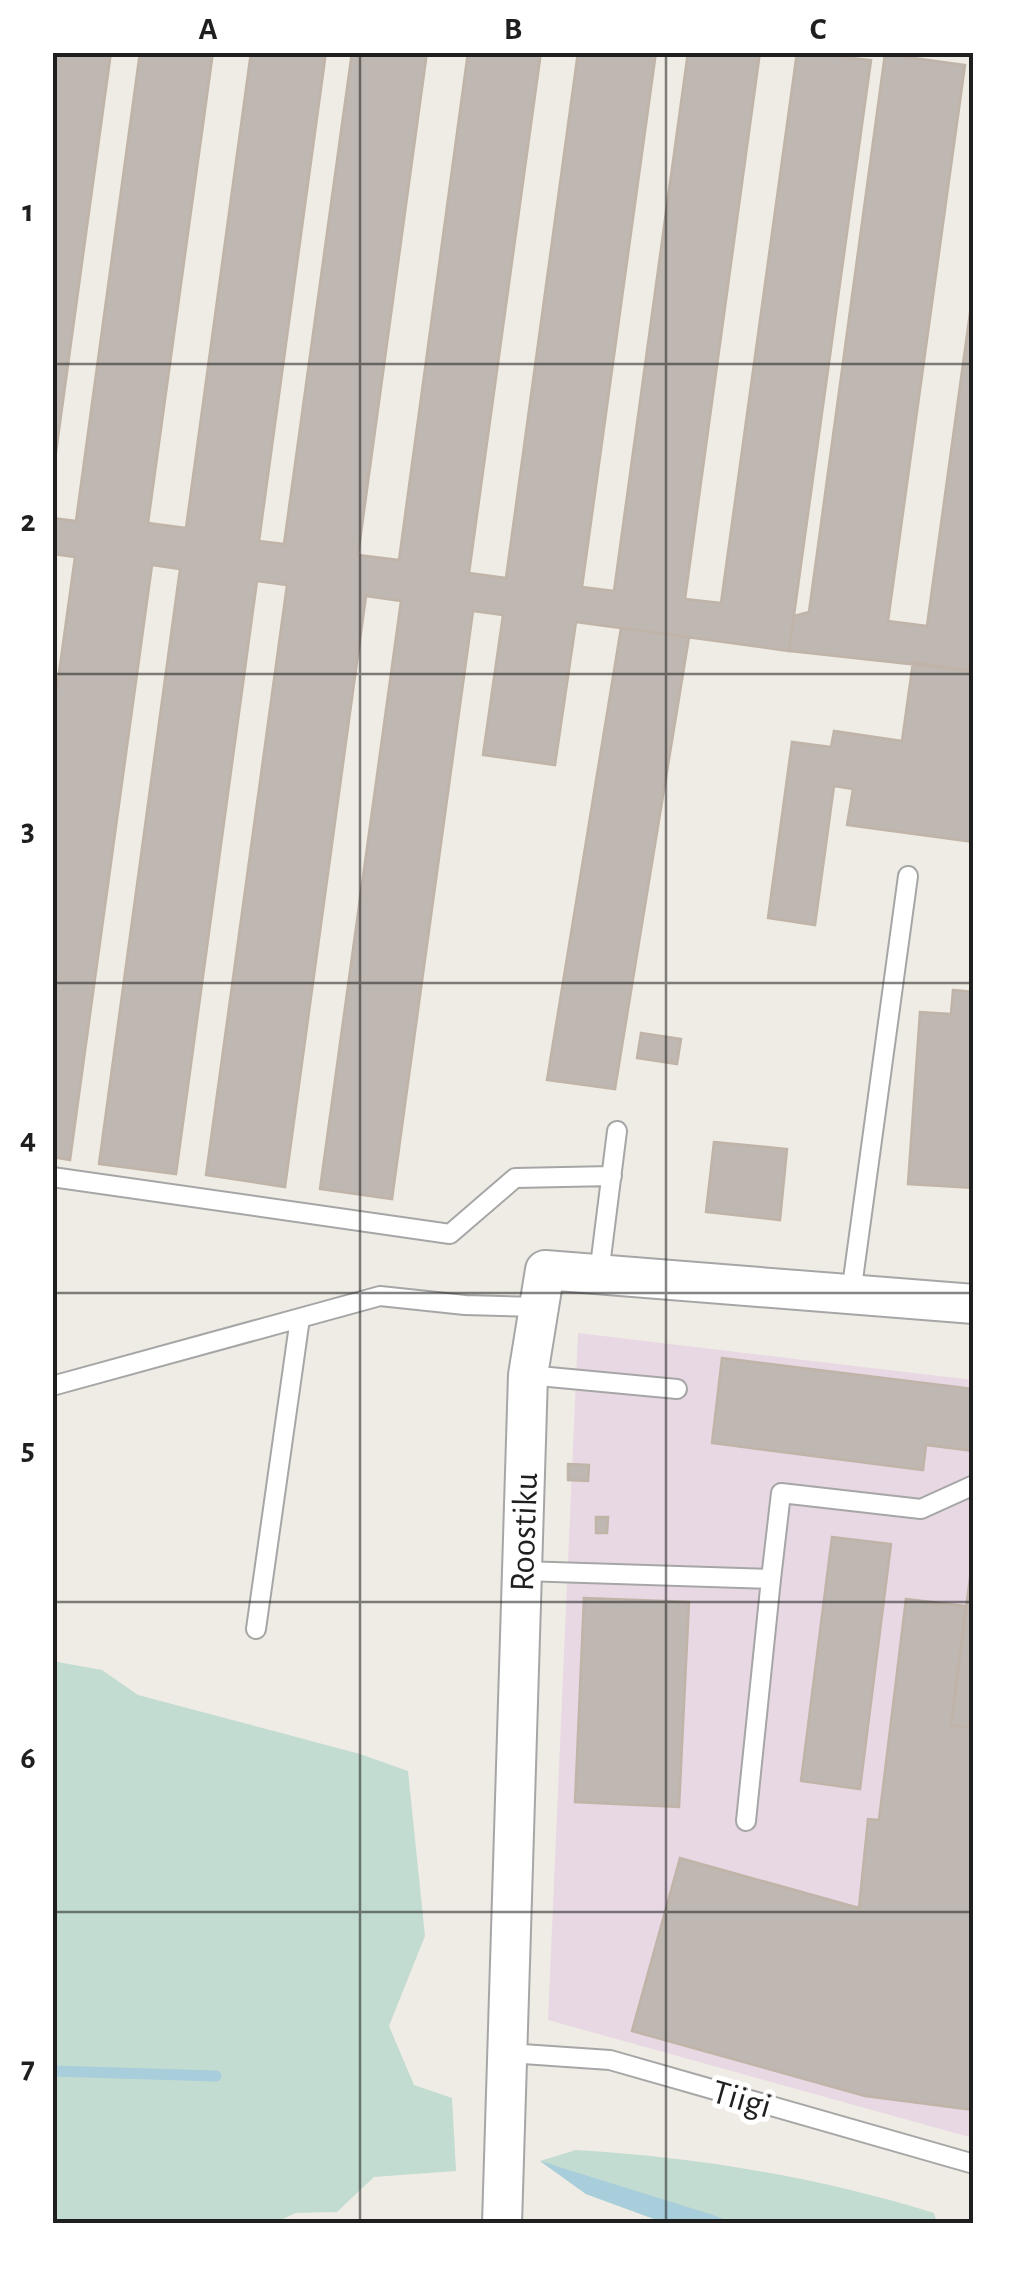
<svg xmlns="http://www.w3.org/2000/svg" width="1026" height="2276" font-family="'Alegreya Sans',sans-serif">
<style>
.industrial{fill:#e8d8e4}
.wetland{fill:#c3dcd1}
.water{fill:#a8cddb}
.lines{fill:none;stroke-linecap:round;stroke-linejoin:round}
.stream{stroke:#a8cddb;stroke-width:11}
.building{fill:#bfb8b2;stroke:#c0b3a8;stroke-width:2.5}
.lane-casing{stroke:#a6a6a6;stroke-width:22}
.street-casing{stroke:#a6a6a6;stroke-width:42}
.lane{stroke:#fff;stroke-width:18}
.street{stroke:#fff;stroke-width:38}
.grid{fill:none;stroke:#1f1f1f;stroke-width:2.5;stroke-opacity:0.55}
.labels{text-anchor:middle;stroke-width:10;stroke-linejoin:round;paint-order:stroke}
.street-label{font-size:35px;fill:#1f1f1f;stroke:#fff}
.neatline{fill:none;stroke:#1f1f1f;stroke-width:4}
.grid-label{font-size:32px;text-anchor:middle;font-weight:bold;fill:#1f1f1f}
</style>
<rect width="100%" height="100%" fill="#efece5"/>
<path class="industrial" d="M578 1333 973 1380V2138L548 2020Z"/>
<path class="wetland" d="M52 1661 102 1670 138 1695 360 1754 408 1771 425 1936 389 2026 414 2085 452 2098 456 2171 374 2177 337 2212 296 2213 273 2223H53Z
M576 2150C697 2157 818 2177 934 2213L937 2223H665L586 2194 540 2161Z"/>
<path class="water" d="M540 2161 710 2214 735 2223H665L586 2194Z"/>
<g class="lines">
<path class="stream" d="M52 2071 216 2076"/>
</g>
<path class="building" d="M52 52H111L52 481Z
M140 52H213L148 523 186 528 251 52H326L259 541 284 544 352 52H427L358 555 399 560 468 52H541L469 573 506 578 578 52H656L582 587 614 591 688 52H760L685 599 721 603 797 52 871 60 789 651 576 622 555 765 483 755 503 615 473 611 392 1199 320 1189 401 601 366 596 285 1187 206 1175 287 585 257 581 176 1174 99 1164 180 569 152 565 70 1160 52 1157V723L75 557 52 554V518L76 521Z
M885 54 965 65 888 621 927 626 974 284V671L789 651 794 616 809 612Z
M621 628 689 637 615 1089 547 1080Z
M913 662 974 671V842L847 825 853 789 834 786 815 925 768 918 792 742 831 747 834 731 902 741Z
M953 990 974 992V1188L908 1184 920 1012 951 1014Z
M641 1033 681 1039 677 1064 637 1058Z
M714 1142 787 1149 780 1220 706 1212Z
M722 1358 974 1389V1451L926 1445 923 1470 712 1443Z
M568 1464 589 1465 588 1481 568 1480Z
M596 1517H608L607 1533H596Z
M832 1537 891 1544 860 1789 801 1781Z
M974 1547V1728L951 1725Z
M584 1598 689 1602 679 1807 575 1802Z
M906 1599 966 1606 951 1725 974 1728V2110L865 2096 632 2031 680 1858 859 1908 868 1819 879 1820Z"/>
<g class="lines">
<g class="lane-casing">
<path id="lane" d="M52 1177 450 1234 515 1178 612 1176
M599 1274 617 1131
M851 1294 908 876
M528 1375 677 1389
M52 1386 380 1296 465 1305 540 1307
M522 1571 771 1579 746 1821
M771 1579 781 1493 921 1509 974 1485
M256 1629 300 1318
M507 2053 610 2060 974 2164"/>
</g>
<g class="street-casing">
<path id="street" d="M502 2224 528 1375 545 1270 974 1304"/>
</g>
<use href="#lane" class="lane"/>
<use href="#street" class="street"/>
</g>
<path class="grid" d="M360 52V2224M666 52V2224M52 364H974M52 674H974M52 983H974M52 1293H974M52 1602H974M52 1912H974"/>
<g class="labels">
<g class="street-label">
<text transform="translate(523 1532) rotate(-88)" y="12">Roostiku</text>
<text transform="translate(742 2098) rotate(16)" y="12">Tiigi</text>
</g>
</g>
<rect width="1026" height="2276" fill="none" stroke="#ffffff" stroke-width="110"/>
<rect x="55" y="55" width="916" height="2166" class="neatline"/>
<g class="grid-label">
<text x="208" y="39">A</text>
<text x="513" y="39">B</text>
<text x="818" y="39">C</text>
<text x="28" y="221">1</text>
<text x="28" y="531">2</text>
<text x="28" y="840">3</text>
<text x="28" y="1149">4</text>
<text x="28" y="1459">5</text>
<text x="28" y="1768">6</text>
<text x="28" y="2078">7</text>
</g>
</svg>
